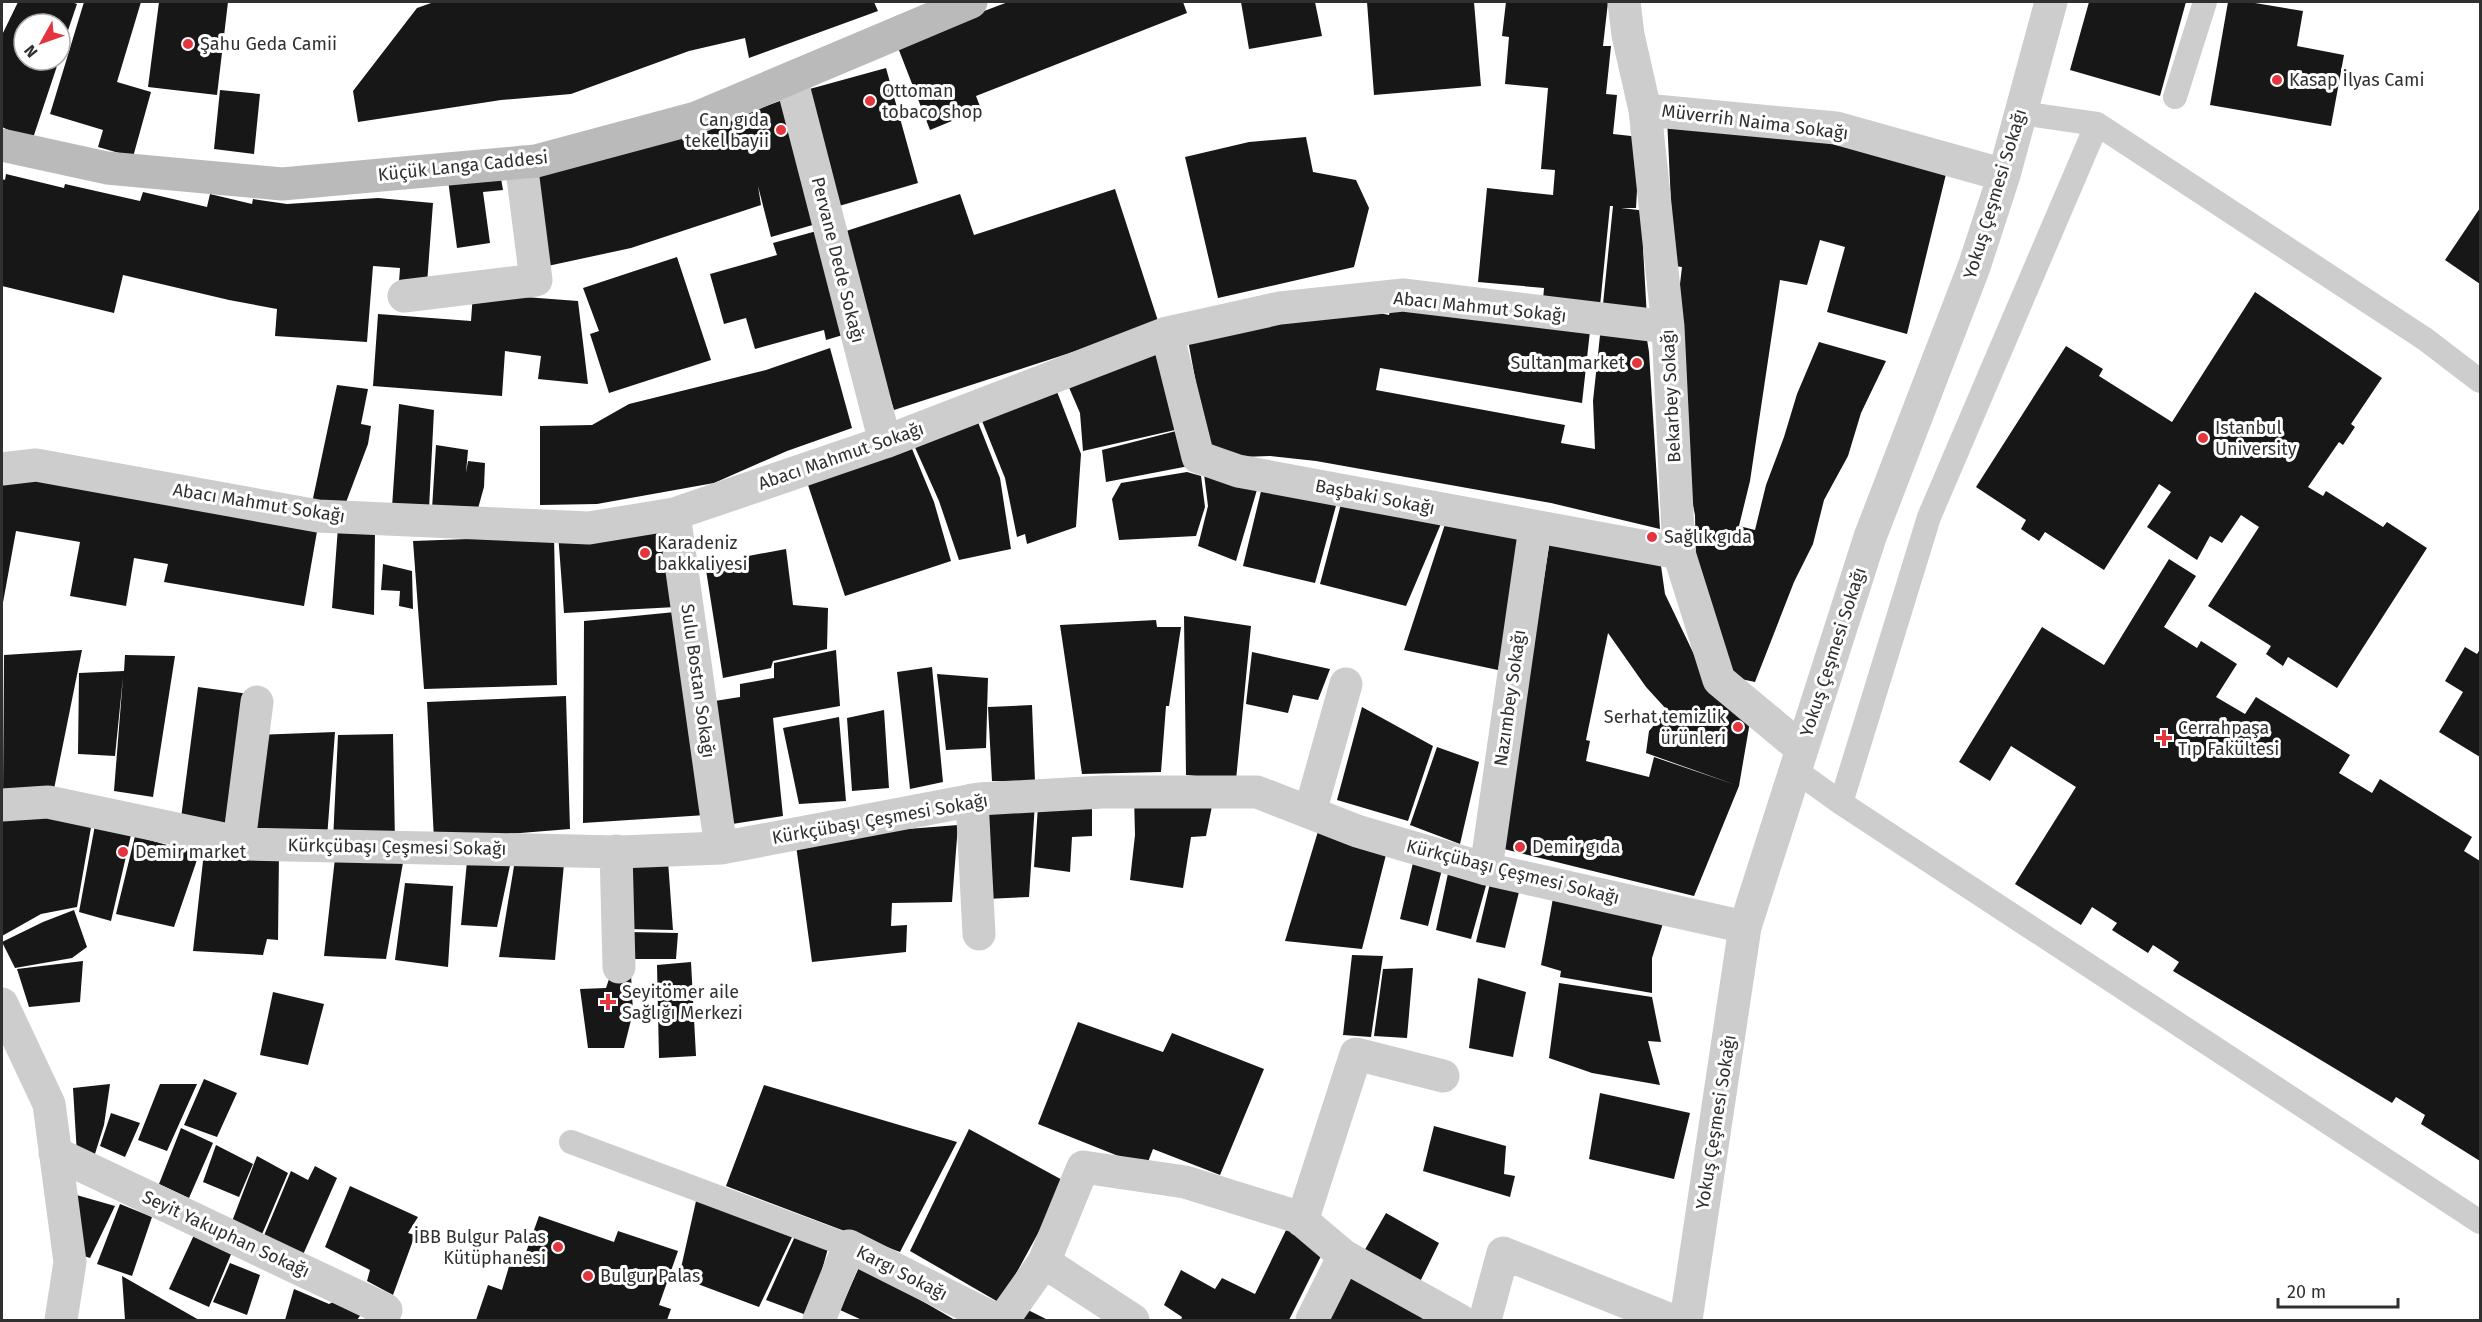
<svg xmlns="http://www.w3.org/2000/svg" width="2482" height="1322" font-family="'Fira Sans',sans-serif">
<style>
.building{fill:#171717;fill-rule:evenodd}
.lines{fill:none;stroke-linecap:round;stroke-linejoin:round}
.lane{stroke:#cdcdcd;stroke-width:24}
.street{stroke:#cdcdcd;stroke-width:33}
.secondary{stroke:#bababa;stroke-width:33}
.poi-dot{fill:#e4353e;stroke:#fff;stroke-width:2}
.labels{text-anchor:middle;stroke-width:6;stroke-linejoin:round;paint-order:stroke}
.poi-label{font-size:18px;fill:#303030;stroke:#fff;text-anchor:start}
.street-label{font-size:18px;fill:#303030;stroke:#fff}
</style>
<rect width="100%" height="100%" fill="#fff"/>
<path class="building" d="M18 2H72L77 4 60 54V24H24V60H59L32 141 2 127V35Z
M84 2H141L117 82 151 92 133 157 98 147 103 130 50 114Z
M159 2H228L217 95 148 87Z
M434 2H874L878 11 749 58 745 38 689 51 571 94 501 100 358 122 353 91 417 8Z
M1008 2H1183L1187 13 976 96 981 109 930 130 895 40 947 25Z
M1241 2H1315L1322 36 1249 49Z
M1367 2H1474L1481 86 1374 95Z
M1506 2H1608L1603 46H1611L1606 94 1617 95 1613 134 1640 137 1636 208H1621L1647 211 1643 248 1647 318 1602 314 1613 206H1610L1600 306 1543 300 1544 288 1478 282 1487 188 1553 195 1555 170 1541 169 1548 88 1505 84 1509 37 1502 36Z
M2089 2H2186L2160 96 2070 70Z
M2228 2H2249L2303 11 2297 46 2344 55 2331 126 2210 105Z
M886 68 918 183 839 206 806 90Z
M220 90 260 94 254 154 214 149Z
M788 98 823 222 771 237 758 186 761 205 631 248 543 267 530 168 742 115Z
M1667 118 1830 140 1948 166 1907 334 1827 312 1845 247 1820 240 1807 285 1780 280 1750 481 1739 526 1755 530 1766 485 1784 437 1797 394 1819 342 1886 361 1861 413 1848 456 1824 500 1813 544 1794 582 1755 682 1722 675 1696 562 1695 515 1686 471 1676 318 1682 267 1674 266Z
M1306 137 1313 172 1356 180 1369 208 1354 267 1218 298 1185 157 1249 142Z
M500 173 503 190 483 192 490 243 457 248 448 180Z
M6 174 64 188 65 184 140 201 143 192 207 207 210 194 252 204 253 199 287 204 378 198 433 203 427 284 399 282 400 268 373 266 367 342 275 336 277 309 229 300 123 275 114 313 2 286V179L5 180Z
M1115 189 1159 324 894 410 837 234 960 194 974 235Z
M2480 208V284L2445 260Z
M824 229 853 332 826 340 824 330 755 349 746 318 724 324 710 274 777 255 773 243Z
M677 257 711 360 609 393 590 334 599 331 583 288Z
M2255 292 2382 378 2351 424 2355 427 2343 445 2339 442 2308 487 2323 496 2326 491 2383 527 2387 522 2427 548 2337 688 2288 657 2283 666 2266 654 2271 646 2208 606 2259 527 2241 515 2222 543 2210 536 2197 560 2147 527 2171 492 2159 484 2104 570 2045 532 2039 541 2021 529 2026 520 1976 487 2066 346 2103 369 2099 376 2172 422Z
M473 293 578 301 588 384 538 379 541 356 505 351 502 396 373 386 378 314 471 321Z
M1343 306 1389 315 1391 307 1591 322 1582 403 1380 368 1376 390 1565 425 1561 443 1595 449 1593 401 1601 326 1646 333 1649 352 1660 529 1551 503 1316 461 1270 456 1210 458 1187 335Z
M830 348 852 428 787 451 714 483 597 504 540 505V426L592 425 629 404 766 370Z
M1158 351 1175 430 1083 451 1080 413 1064 376Z
M337 385 368 389 361 424 371 426 368 444 345 505 312 503Z
M1056 389 1081 454 1076 527 1027 544 1025 534 1017 537 1005 478 980 416Z
M399 404 434 410 429 509 392 507Z
M976 417 1000 478 1011 549 959 560 939 501 913 443Z
M1180 430 1189 466 1106 482 1102 450Z
M910 444 934 502 951 561 845 596 808 485Z
M436 445 468 450 466 473 468 461 485 463 484 487 477 512 432 509Z
M1187 472 1201 476 1205 507 1196 536 1119 540 1112 499 1121 483Z
M1204 474 1259 483 1236 561 1198 546 1208 506Z
M25 477 319 520 304 606 164 582 168 564 134 558 126 606 70 596 80 542 16 531 2 608V479Z
M1263 483 1337 502 1315 583 1243 566Z
M1342 500 1443 519 1406 606 1320 584Z
M1447 518 1525 534 1498 670 1404 650Z
M338 527 375 531 374 615 332 608Z
M672 529 676 607 564 613 558 533Z
M554 536 557 685 424 689 413 541Z
M1550 540 1660 559 1665 594 1702 671 1752 710 1739 786 1694 896 1492 846 1521 725ZM1608 633 1646 687 1667 710 1649 731 1646 753 1736 785 1654 757 1649 777 1586 761 1590 741 1586 740Z
M786 549 793 605 828 608 827 649 773 661 771 668 723 678 706 570 743 557Z
M2169 559 2196 576 2164 627 2197 648 2201 641 2237 664 2216 697 2245 714 2256 697 2350 755 2339 773 2372 793 2380 779 2472 837 2464 851 2480 861V1161L2421 1124 2425 1115 2396 1097 2392 1103 2173 971 2179 962 2153 945 2148 953 2112 930 2117 923 2092 907 2081 925 2015 884 2076 787 2011 746 1990 781 1959 762 2042 627 2104 665Z
M383 564 412 571 413 609 399 606 400 591 381 590Z
M685 611 706 815 583 823 584 621Z
M1184 616 1251 626 1236 780 1186 775Z
M1156 620 1157 627H1181L1169 706H1166L1161 772 1082 774 1060 625Z
M2465 647 2477 654 2480 649V757L2439 732 2463 692 2445 681Z
M82 650 53 794 3 795 4 655Z
M836 650 840 706 773 718 783 816 726 825 702 703 740 697V684L774 678V663Z
M1252 652 1330 669 1318 700 1293 695 1288 713 1246 704Z
M125 655 175 656 153 797 114 791 123 677 115 756 78 754 79 673 124 671Z
M932 667 943 782 910 789 897 672Z
M937 674 988 678 986 748 946 750Z
M198 687 256 695 234 832 181 818Z
M566 696 570 829 434 840 427 702Z
M1032 705 1035 782 992 781 988 707Z
M1362 707 1433 746 1408 821 1337 800Z
M884 710 889 788 852 791 847 718Z
M839 717 846 801 799 804 783 728Z
M335 732 327 838 253 835 255 735Z
M393 734 395 842 333 841 338 735Z
M1437 747 1479 762 1460 844 1410 825Z
M1134 795 1213 801 1206 836 1191 837 1183 888 1130 880 1135 835Z
M1035 803 1029 897 986 899 982 809Z
M1038 806 1092 807V836L1072 837 1070 872 1034 867Z
M93 816 77 907 41 914 2 936V817Z
M95 825 131 835 111 921 79 912Z
M958 825 952 902 892 903 891 926 907 925 906 952 812 962 795 838Z
M1319 828 1388 847 1362 949 1285 941Z
M135 836 199 854 174 927 116 914Z
M204 852 231 855 279 852 278 940 267 939 263 955 193 951Z
M565 853 555 960 499 957 516 854Z
M1415 854 1444 861 1428 926 1400 919Z
M512 856 497 927 461 925 467 861Z
M404 857 386 959 324 956 335 858Z
M621 859 668 861 673 930 628 929Z
M1450 864 1489 875 1471 939 1436 930Z
M1492 875 1521 884 1505 948 1476 942Z
M405 883 453 886 448 967 395 960Z
M1553 898 1665 917 1652 958V993L1560 977 1561 971 1541 965Z
M74 910 87 947 72 958 15 968 2 942 43 922Z
M629 932 678 933 676 959H626Z
M1352 955 1383 956 1371 1037 1343 1035Z
M83 961 80 1002 29 1007 17 969Z
M691 962 696 1056 659 1058 657 965Z
M1413 968 1407 1038 1374 1036 1383 969Z
M611 973 631 975 633 1012 624 1048H588L580 989 606 988Z
M1478 978 1526 992 1513 1057 1469 1048Z
M1559 983 1652 997 1661 1042 1648 1041 1660 1085 1592 1073 1549 1058Z
M273 992 324 1004 308 1065 260 1055Z
M1078 1022 1163 1052 1172 1033 1264 1069 1220 1175 1153 1149 1146 1167 1038 1124Z
M204 1079 237 1093 217 1137 184 1125Z
M110 1084 104 1125 94 1157 77 1155 73 1088Z
M160 1084H197L167 1151 138 1140Z
M764 1085 957 1142 900 1252 726 1186Z
M1600 1093 1690 1113 1674 1179 1589 1159Z
M111 1113 140 1123 125 1157 100 1146Z
M1434 1126 1506 1146 1504 1174 1515 1176 1510 1197 1423 1171Z
M181 1128 213 1143 189 1198 159 1184Z
M969 1129 1066 1182 1000 1303 910 1251Z
M216 1145 253 1164 239 1197 203 1182Z
M257 1156 288 1173 260 1239 231 1224Z
M315 1166 337 1178 298 1266 260 1245 291 1171 308 1180Z
M350 1186 418 1217 408 1233 415 1235 393 1295 367 1281 370 1270 325 1247Z
M73 1194 115 1206 90 1258 69 1251Z
M696 1201 794 1233 759 1307 679 1277Z
M120 1204 152 1217 132 1276 97 1264Z
M1386 1213 1439 1243 1415 1292 1359 1260Z
M539 1216 614 1242 618 1231 678 1251 659 1305 671 1309 667 1320H476L488 1285 502 1290 510 1263 521 1266Z
M1289 1224 1326 1246 1289 1320H1181L1182 1317 1164 1305 1181 1270 1215 1289 1222 1278 1255 1294Z
M796 1234 829 1245 809 1316 766 1300Z
M194 1235 232 1252 209 1307 169 1289Z
M230 1263 260 1275 247 1315 213 1302Z
M1348 1263 1428 1309 1422 1320H1320Z
M860 1265 955 1320H862L840 1310Z
M122 1276 199 1320H125Z
M294 1289 329 1304 335 1301 362 1313 357 1320H285Z
M1026 1309 1048 1320H1017Z"/>
<g class="lines">
<path class="lane" d="M2175 97 2205 2
M2020 113 2097 124 2425 339 2480 381
M1795 770 1841 803 2480 1222
M1841 803 1929 517 2097 124
M571 1142 849 1246"/>
<path class="street" d="M1624 2 1628 35 1645 110 1668 327 1679 553 1719 680 1802 749
M791 78 885 442
M1645 110 1836 128 2004 175
M404 296 536 280 521 162
M1167 333 1198 457 1238 471 1679 553
M2 469 36 465 318 516 589 528 674 514 885 442 1167 333 1280 308 1403 295 1668 327
M674 514 721 848
M972 800 979 934
M2 805 48 802 247 844 619 852 721 848 979 799 1103 792H1257L1357 831 1486 869 1745 927
M1310 812 1346 684
M239 842 257 702
M616 851 619 967
M1486 869 1535 527
M2 1004 49 1104 70 1262 61 1320
M55 1153 386 1310 381 1320
M1302 1221 1356 1054 1443 1076
M1044 1262 1133 1320
M819 1320 849 1246 996 1320
M1003 1320 1044 1262 1083 1167 1185 1182 1298 1217 1344 1256 1459 1320
M1312 1320 1344 1256
M1485 1320 1503 1253 1671 1320
M1686 1320 1745 927 1870 537 1974 267 2004 175 2051 2"/>
<path class="secondary" d="M2 145 107 168 282 184 536 161 696 118 971 2"/>
</g>
<g class="poi-dot">
<circle cx="188" cy="44" r="6"/>
<circle cx="2277" cy="80" r="6"/>
<circle cx="870" cy="101" r="6"/>
<circle cx="781" cy="130" r="6"/>
<circle cx="1637" cy="363" r="6"/>
<circle cx="2203" cy="438" r="6"/>
<circle cx="1652" cy="537" r="6"/>
<circle cx="645" cy="553" r="6"/>
<circle cx="1738" cy="727" r="6"/>
<path d="M2161 729h6v6h6v6h-6v6h-6v-6h-6v-6h6z"/>
<circle cx="1520" cy="847" r="6"/>
<circle cx="123" cy="852" r="6"/>
<path d="M605 993h6v6h6v6h-6v6h-6v-6h-6v-6h6z"/>
<circle cx="558" cy="1247" r="6"/>
<circle cx="588" cy="1276" r="6"/>
</g>
<g class="labels">
<g class="poi-label">
<text x="200" y="50">Şahu Geda Camii</text>
<text x="2289" y="86">Kasap İlyas Cami</text>
<text x="882" y="97">Ottoman<tspan x="882" dy="21">tobaco shop</tspan></text>
<text x="769" y="126" text-anchor="end">Can gıda<tspan x="769" dy="21">tekel bayii</tspan></text>
<text x="1625" y="369" text-anchor="end">Sultan market</text>
<text x="2215" y="434">Istanbul<tspan x="2215" dy="21">University</tspan></text>
<text x="1664" y="543">Sağlık gıda</text>
<text x="657" y="549">Karadeniz<tspan x="657" dy="21">bakkaliyesi</tspan></text>
<text x="1726" y="723" text-anchor="end">Serhat temizlik<tspan x="1726" dy="21">ürünleri</tspan></text>
<text x="2178" y="734">Cerrahpaşa<tspan x="2178" dy="21">Tıp Fakültesi</tspan></text>
<text x="1532" y="853">Demir gıda</text>
<text x="135" y="858">Demir market</text>
<text x="622" y="998">Seyitömer aile<tspan x="622" dy="21">Sağlığı Merkezi</tspan></text>
<text x="546" y="1243" text-anchor="end">İBB Bulgur Palas<tspan x="546" dy="21">Kütüphanesi</tspan></text>
<text x="600" y="1282">Bulgur Palas</text>
</g>
<g class="street-label">
<text transform="translate(1755 122) rotate(7)" y="6">Müverrih Naima Sokağı</text>
<text transform="translate(463 166) rotate(-6)" y="6">Küçük Langa Caddesi</text>
<text transform="translate(1995 194) rotate(-73)" y="6">Yokuş Çeşmesi Sokağı</text>
<text transform="translate(838 260) rotate(76)" y="6">Pervane Dede Sokağı</text>
<text transform="translate(1480 307) rotate(6)" y="6">Abacı Mahmut Sokağı</text>
<text transform="translate(1671 396) rotate(-93)" y="6">Bekarbey Sokağı</text>
<text transform="translate(841 456) rotate(-19)" y="6">Abacı Mahmut Sokağı</text>
<text transform="translate(1375 497) rotate(11)" y="6">Başbaki Sokağı</text>
<text transform="translate(259 503) rotate(9)" y="6">Abacı Mahmut Sokağı</text>
<text transform="translate(1833 652) rotate(-72)" y="6">Yokuş Çeşmesi Sokağı</text>
<text transform="translate(698 681) rotate(82)" y="6">Sulu Bostan Sokağı</text>
<text transform="translate(1510 698) rotate(-82)" y="6">Nazımbey Sokağı</text>
<text transform="translate(880 819) rotate(-10)" y="6">Kürkçübaşı Çeşmesi Sokağı</text>
<text transform="translate(397 847) rotate(1)" y="6">Kürkçübaşı Çeşmesi Sokağı</text>
<text transform="translate(1513 872) rotate(14)" y="6">Kürkçübaşı Çeşmesi Sokağı</text>
<text transform="translate(1716 1122) rotate(-81)" y="6">Yokuş Çeşmesi Sokağı</text>
<text transform="translate(226 1234) rotate(25)" y="6">Seyit Yakuphan Sokağı</text>
<text transform="translate(902 1273) rotate(27)" y="6">Kargı Sokağı</text>
</g>
</g>
<rect width="2482" height="1322" fill="none" stroke="#303030" stroke-width="6"/>
<g transform="translate(42 42) rotate(230)"><circle r="28" fill="#ffffff" stroke="#acacac" stroke-width="1.5"/>
<path d="M0-4.5L10 22L0 15L-10 22Z" fill="#e4353e"/>
<text y="-9" font-size="16" font-weight="bold" text-anchor="middle" fill="#303030">N</text>
</g>
<path d="M2278 1298v9h120v-9" fill="none" stroke="#303030" stroke-width="3"/>
<text x="2287" y="1298" font-size="18" fill="#303030" stroke="#ffffff" stroke-width="4.5" paint-order="stroke">20 m</text>
</svg>
